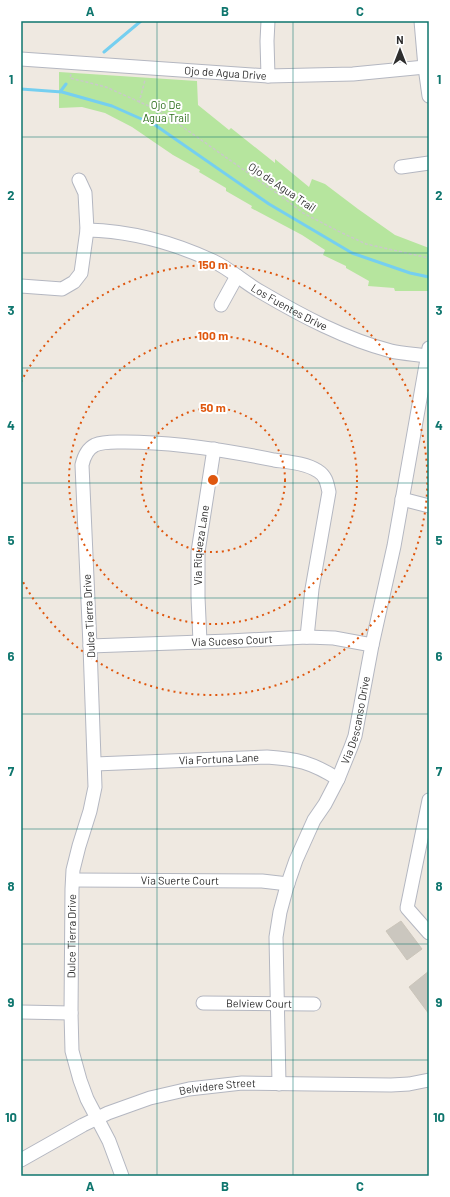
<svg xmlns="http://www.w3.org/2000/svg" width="450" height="1197" font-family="Barlow,sans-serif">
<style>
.green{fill:#b6e59e}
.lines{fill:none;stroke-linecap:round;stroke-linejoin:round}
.stream{stroke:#75cff0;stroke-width:3}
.building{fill:#cbc7bf;stroke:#cbc5ba}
.minor-casing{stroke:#b4b7c1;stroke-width:15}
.path{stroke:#c9c9c9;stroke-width:1.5;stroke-dasharray:3 2;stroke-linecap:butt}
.minor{stroke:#fff;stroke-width:13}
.grid{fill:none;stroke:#0f766e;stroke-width:1;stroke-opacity:0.55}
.ring{fill:none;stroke:#df570e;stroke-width:2;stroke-dasharray:2 4}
.labels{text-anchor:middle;stroke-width:4;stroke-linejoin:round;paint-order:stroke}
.street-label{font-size:11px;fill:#2e2e2e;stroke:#fff}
.park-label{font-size:11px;fill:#2c6e1b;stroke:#fff}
.centre{fill:#df570e;stroke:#fff;stroke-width:2}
.ring-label{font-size:12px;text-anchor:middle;font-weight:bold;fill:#df570e;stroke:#fff;stroke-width:4;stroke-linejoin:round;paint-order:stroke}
.neatline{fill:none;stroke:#0f766e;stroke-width:1.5}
.grid-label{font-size:13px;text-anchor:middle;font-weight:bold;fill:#0f766e}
</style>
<rect width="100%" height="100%" fill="#efe9e1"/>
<path class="green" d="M59 72 197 81 198 105 229 130 231 128 275 163V159L309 187 312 179 325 184 358 209 395 235 429 248V291H395L394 288 368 286 369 281 346 268V266L323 255 325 250 302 235 251 208 252 206 226 191V188L199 172 200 170 173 155 132 127 105 113 82 107 59 108Z"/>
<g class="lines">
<path class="stream" d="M104 52 141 21
M21 89 62 92 112 106 155 125 269 204 352 253 410 273 429 277
M60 92 66 84"/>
</g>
<path class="building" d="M401 921 422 949 407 960 386 931Z
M429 971V1014L409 987Z"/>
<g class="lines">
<g class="minor-casing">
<g id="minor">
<path d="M421 21 425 67 429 96"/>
<path id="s1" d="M21 59 268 76 353 74 425 67 429 68"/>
<path d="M268 76 267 41 268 21"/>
<path d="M401 167 429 163"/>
<path id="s2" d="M87 230C132 231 172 242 213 261 230 269 245 283 261 292 302 316 345 339 391 351 403 354 416 354 427 356"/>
<path d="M21 286 62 289 74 282 81 273 87 230 85 193 79 180"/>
<path d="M221 305 237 276"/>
<path d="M402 499 429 506"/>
<path id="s3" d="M200 642 198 597V552L214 449"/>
<path id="s4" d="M90 646 229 641 307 637 334 638 372 645"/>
<path id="s5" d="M95 764 267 757C297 759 311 762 338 779"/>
<path d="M429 800 407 908 429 933"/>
<path id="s6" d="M73 880 262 881 288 884"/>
<path id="s7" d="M203 1003 314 1004"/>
<path d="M21 1012 71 1013"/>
<path id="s8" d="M279 1084 276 937 280 912 287 886 296 860 314 820 325 804 338 779 351 747 355 736 372 645 394 546 429 348"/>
<path id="s9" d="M21 1160 83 1125 108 1113 150 1098 189 1089 242 1083 391 1085 409 1084 429 1080"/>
<path id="s10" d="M122 1176 109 1141 87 1099 80 1080 72 1051 71 1013 72 889 73 870 79 846 90 811 95 787 90 646 82 465C84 456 87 449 95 445 104 441 115 442 125 442 175 442 225 450 274 460 288 462 306 463 318 471 326 476 327 483 329 492L312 589 307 637"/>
</g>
</g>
<path class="path" d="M71 74 70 78 106 87 160 111 281 196 303 213 338 231 366 244 429 258
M139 103 145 80"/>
<use href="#minor" class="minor"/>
</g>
<path class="grid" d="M157 21V1176M293 21V1176M21 137H429M21 253H429M21 368H429M21 483H429M21 598H429M21 714H429M21 829H429M21 944H429M21 1060H429"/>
<g class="ring">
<circle cx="213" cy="480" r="72"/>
<circle cx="213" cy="480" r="144"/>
<path d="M21 382A215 215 0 1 1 21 578"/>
</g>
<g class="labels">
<g class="street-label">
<text dy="4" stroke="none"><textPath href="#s1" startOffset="205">Ojo de Agua Drive</textPath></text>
<text transform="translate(282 187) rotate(34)" y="4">Ojo de Agua Trail</text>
<text dy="4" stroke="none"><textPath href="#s2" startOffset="220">Los Fuentes Drive</textPath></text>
<text dy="4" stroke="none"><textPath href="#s3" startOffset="97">Via Riqueza Lane</textPath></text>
<text transform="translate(89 616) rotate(-93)" y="4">Dulce Tierra Drive</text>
<text dy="4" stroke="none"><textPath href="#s4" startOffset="142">Via Suceso Court</textPath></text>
<text dy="4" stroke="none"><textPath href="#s8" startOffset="380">Via Descanso Drive</textPath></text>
<text dy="4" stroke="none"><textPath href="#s5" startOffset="124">Via Fortuna Lane</textPath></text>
<text dy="4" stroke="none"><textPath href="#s6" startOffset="107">Via Suerte Court</textPath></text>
<text dy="4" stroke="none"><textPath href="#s10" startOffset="250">Dulce Tierra Drive</textPath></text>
<text dy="4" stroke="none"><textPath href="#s7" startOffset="56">Belview Court</textPath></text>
<text dy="4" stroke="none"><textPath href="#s9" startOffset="212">Belvidere Street</textPath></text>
</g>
<g class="park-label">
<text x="166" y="109">Ojo De<tspan x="166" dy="13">Agua Trail</tspan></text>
</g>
</g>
<circle cx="213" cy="480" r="6" class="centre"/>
<g class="ring-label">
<text x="213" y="269">150 m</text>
<text x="213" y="340">100 m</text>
<text x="213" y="412">50 m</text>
</g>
<rect width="450" height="1197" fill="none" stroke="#ffffff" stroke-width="44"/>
<g transform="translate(400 50)" stroke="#ffffff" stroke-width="3" paint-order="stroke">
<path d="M0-3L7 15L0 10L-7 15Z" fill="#2e2e2e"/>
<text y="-6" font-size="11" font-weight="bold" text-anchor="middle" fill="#2e2e2e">N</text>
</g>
<rect x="22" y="22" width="406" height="1153" class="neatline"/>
<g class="grid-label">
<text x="90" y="16">A</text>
<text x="225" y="16">B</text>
<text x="360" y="16">C</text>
<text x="11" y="84">1</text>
<text x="439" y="84">1</text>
<text x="11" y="200">2</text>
<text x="439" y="200">2</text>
<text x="11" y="315">3</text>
<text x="439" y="315">3</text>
<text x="11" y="430">4</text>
<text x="439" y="430">4</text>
<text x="11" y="545">5</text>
<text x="439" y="545">5</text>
<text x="11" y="661">6</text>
<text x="439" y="661">6</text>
<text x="11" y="776">7</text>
<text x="439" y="776">7</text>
<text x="11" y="891">8</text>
<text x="439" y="891">8</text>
<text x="11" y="1007">9</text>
<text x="439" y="1007">9</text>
<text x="11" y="1122">10</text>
<text x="439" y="1122">10</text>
<text x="90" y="1191">A</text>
<text x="225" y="1191">B</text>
<text x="360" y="1191">C</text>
</g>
</svg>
